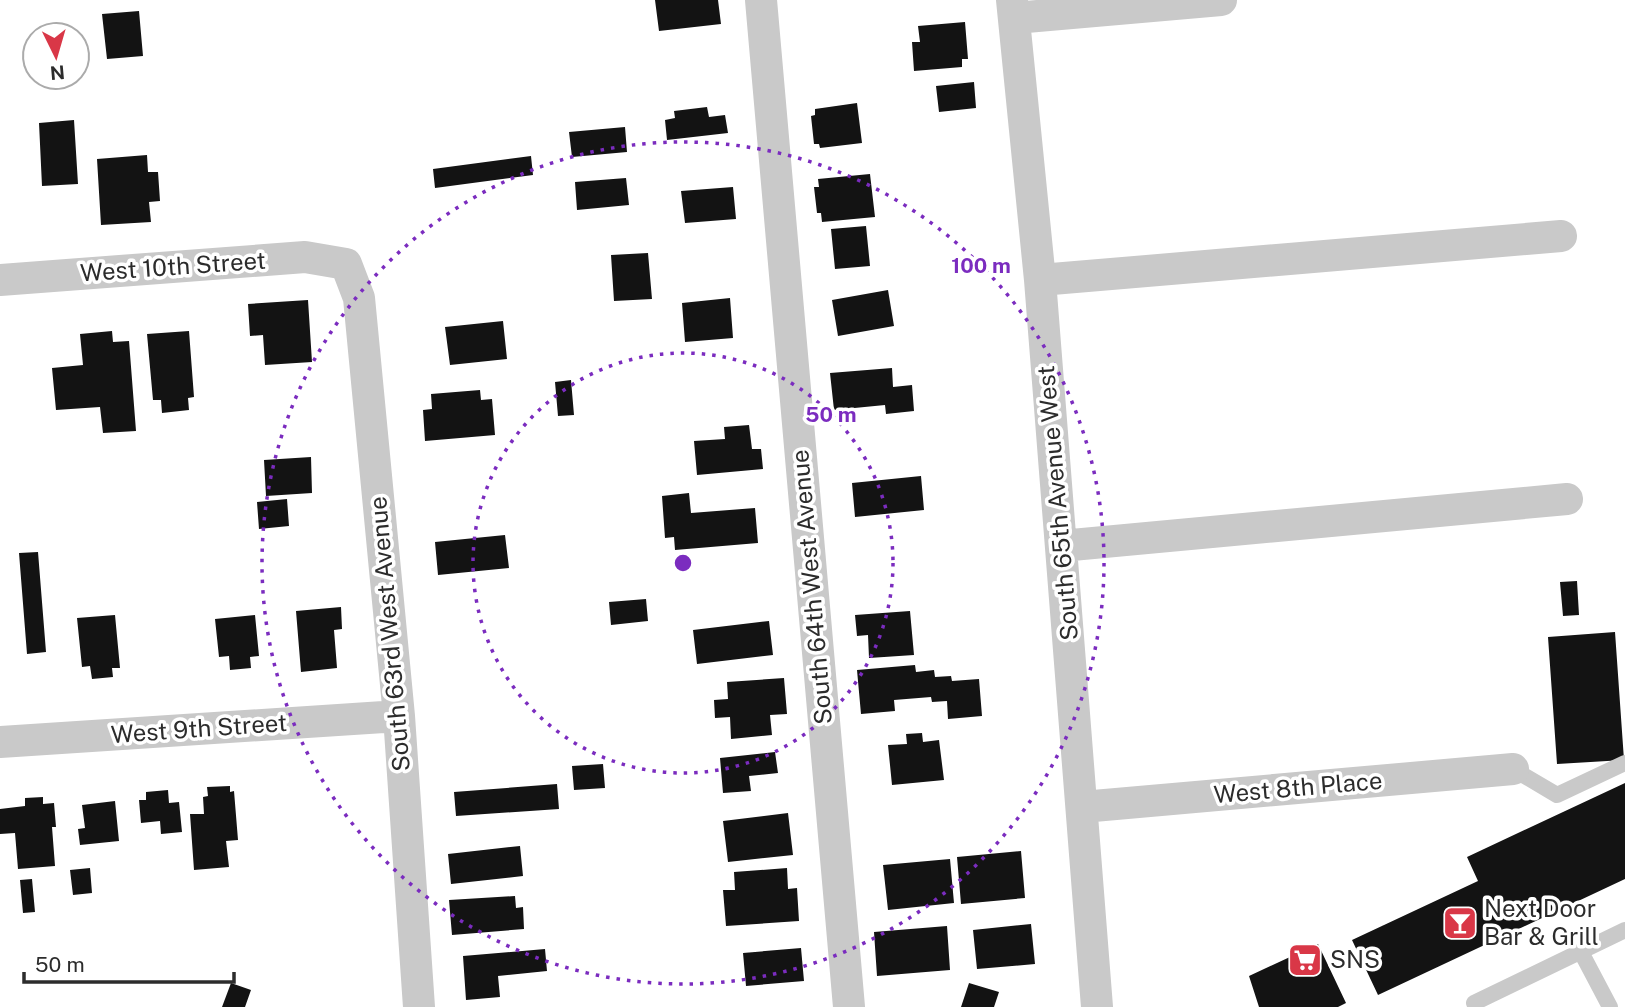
<svg xmlns="http://www.w3.org/2000/svg" width="1625" height="1007" font-family="'Public Sans',sans-serif">
<style>
.building{fill:#131313}
.lines{fill:none;stroke-linecap:round;stroke-linejoin:round}
.service{stroke:#c9c9c9;stroke-width:16}
.minor{stroke:#c9c9c9;stroke-width:32}
.ring{fill:none;stroke:#7b2cbf;stroke-width:3.5;stroke-dasharray:3.5 7}
.labels{text-anchor:middle;stroke-width:7;stroke-linejoin:round;paint-order:stroke}
.street-label{font-size:24px;fill:#2c2c2c;stroke:#fff}
.poi-label{font-size:24px;fill:#2c2c2c;stroke:#fff;text-anchor:start}
.centre{fill:#7b2cbf;stroke:#fff;stroke-width:3.5}
.ring-label{font-size:21px;text-anchor:middle;font-weight:bold;fill:#7b2cbf;stroke:#fff;stroke-width:7;stroke-linejoin:round;paint-order:stroke}
</style>
<rect width="100%" height="100%" fill="#fff"/>
<path class="building" d="M655 0H718L721 24 659 31Z
M139 11 143 56 107 59 102 14Z
M965 22 968 59H962V67L914 71 912 42H920L918 26Z
M974 82 976 108 939 112 936 86Z
M857 103 862 143 820 148 819 144H814L811 116 815 115V109Z
M707 107 709 117 725 115 728 133 667 140 665 120 675 118 674 111Z
M74 120 78 184 42 186 39 123Z
M625 127 627 152 572 157 569 132Z
M147 155 148 172H158L160 201 149 202 151 222 101 225 97 159Z
M531 156 533 175 435 188 433 169Z
M870 174 875 217 822 222 821 213H817L814 187H819L818 179Z
M626 178 629 205 577 210 575 182Z
M733 187 736 219 685 223 681 191Z
M866 226 870 266 835 269 831 229Z
M648 253 652 299 614 301 611 255Z
M888 290 894 326 838 336 832 300Z
M730 298 733 338 685 342 682 303Z
M308 300 312 362 265 365 263 335 250 336 248 304Z
M503 321 507 359 450 365 445 327Z
M112 331 113 342 129 341 136 431 103 433 100 407 56 410 52 368 83 365 80 334Z
M189 331 194 397 188 398 189 410 162 413 161 400H153L147 334Z
M892 368 893 387 912 385 914 411 886 414 885 405 834 410 830 373Z
M571 380 574 415 558 416 555 382Z
M480 390 481 400 492 399 495 435 425 441 423 410 432 409 431 394Z
M749 425 752 449H761L763 469 697 475 694 441 725 439 724 427Z
M311 457 312 493 266 496 264 460Z
M921 476 924 510 855 517 852 483Z
M689 493 691 513 755 508 758 543 675 550 674 537 665 538 662 496Z
M287 499 289 526 259 529 257 502Z
M505 535 509 568 438 575 435 542Z
M38 552 46 652 27 654 19 553Z
M1577 581 1579 615 1563 616 1560 582Z
M646 599 648 621 611 625 609 602Z
M341 607 342 629 334 630 337 668 301 672 296 611Z
M910 611 914 655 869 658 868 635 857 636 855 615Z
M115 615 120 668H112L113 677 92 679 90 666 82 667 77 618Z
M255 615 259 656 250 657 251 668 230 670 229 656 219 657 215 619Z
M769 621 773 655 697 664 693 630Z
M1615 632 1624 760 1557 764 1548 637Z
M915 665 916 672 934 670 935 677 951 676 952 681 979 679 982 716 948 719 947 701 932 702 931 697 894 700 895 711 861 714 857 670Z
M784 678 787 714 770 715 772 735 731 739 730 717 715 718 714 700 728 699 727 682Z
M922 733 923 742 939 740 944 780 892 785 888 745 907 744 906 734Z
M775 752 778 773 749 776 751 791 723 793 720 758Z
M603 764 605 788 574 790 572 766Z
M1625 783V879L1378 995 1352 940 1478 881 1467 857Z
M557 784 559 809 456 816 454 792Z
M230 786V792L234 791 238 840 226 841 229 867 194 870 190 814H204L203 797 208 796 207 787Z
M168 790 169 803 179 802 182 832 161 834 160 821 141 823 139 800H146V792Z
M43 797V804L54 803 56 827H52L55 866 18 869 15 833 0 834V809L25 806V798Z
M115 801 119 841 80 845 78 829 85 828 82 805Z
M788 813 793 855 728 862 723 821Z
M520 846 523 876 451 884 448 854Z
M1021 851 1025 898 961 904 957 857Z
M950 859 954 903 888 910 883 865Z
M90 868 92 893 73 895 70 870Z
M787 868 788 889 797 888 799 921 726 926 723 890H735L734 872Z
M32 879 35 912 23 913 20 880Z
M515 896 516 908 523 907 524 929 452 935 449 900Z
M1031 924 1035 964 977 969 973 930Z
M947 926 950 970 877 976 874 932Z
M1318 944 1346 1003 1338 1007H1259L1249 976Z
M801 948 804 981 746 986 743 953Z
M545 949 547 971 498 976 500 997 466 1000 463 956Z
M231 983 251 990 245 1007H222Z
M969 983 999 992 994 1007H961Z"/>
<g class="lines">
<path class="service" d="M1513 769 1557 795 1625 763
M1581 952 1610 1007
M1476 1007 1474 1003 1625 930"/>
<path class="minor" d="M761 0 849 1007
M1012 0 1040 280 1097 1007
M1014 18 1221 0
M0 280 305 257 346 264 359 298 399 716 419 1007
M1040 280 1561 236
M1061 546 1567 499
M0 742 399 716
M1082 807 1513 769"/>
</g>
<g class="ring">
<circle cx="683" cy="563" r="210"/>
<circle cx="683" cy="563" r="421"/>
</g>
<defs>
<g id="bar-square" transform="scale(1.75)"><rect x="-9" y="-9" width="18" height="18" rx="4" fill="#d93747" stroke="#fff"/><path d="M-6-5H6L.8 .8V4.5H3.5V6h-7V4.5H-.8V.8Z" fill="#fff"/></g>
<g id="supermarket-square" transform="scale(1.75)"><rect x="-9" y="-9" width="18" height="18" rx="4" fill="#d93747" stroke="#fff"/><path d="M-6-5.5h2.5l.6 2H6L4.5 2H-2.5L-4.4-4H-6ZM-1.5 3.2a1.3 1.3 0 1 0 .1 0ZM3 3.2a1.3 1.3 0 1 0 .1 0Z" fill="#fff"/></g>
</defs>
<g fill-rule="evenodd">
<use href="#bar-square" x="1460" y="923"/>
<use href="#supermarket-square" x="1305" y="960"/>
</g>
<g class="labels">
<g class="street-label">
<text transform="translate(173 267) rotate(-4)" y="8">West 10th Street</text>
<text transform="translate(1058 503) rotate(-95)" y="8">South 65th Avenue West</text>
<text transform="translate(812 587) rotate(-95)" y="8">South 64th West Avenue</text>
<text transform="translate(390 634) rotate(-95)" y="8">South 63rd West Avenue</text>
<text transform="translate(199 729) rotate(-4)" y="8">West 9th Street</text>
<text transform="translate(1298 788) rotate(-5)" y="8">West 8th Place</text>
</g>
<g class="poi-label">
<text x="1484" y="917">Next Door<tspan x="1484" dy="28">Bar &amp; Grill</tspan></text>
<text x="1330" y="968">SNS</text>
</g>
</g>
<circle cx="683" cy="563" r="10" class="centre"/>
<g class="ring-label">
<text x="981" y="273">100 m</text>
<text x="831" y="422">50 m</text>
</g>
<g transform="translate(56 56) rotate(175)"><circle r="33" fill="#ffffff" stroke="#ababab" stroke-width="2"/>
<path d="M0-5L12 26L0 18L-12 26Z" fill="#d93747"/>
<text y="-10" font-size="19" font-weight="bold" text-anchor="middle" fill="#2c2c2c">N</text>
</g>
<path d="M24 972v10h210v-10" fill="none" stroke="#2c2c2c" stroke-width="3.5"/>
<text x="35" y="972" font-size="21" fill="#2c2c2c" stroke="#ffffff" stroke-width="5" paint-order="stroke">50 m</text>
</svg>
